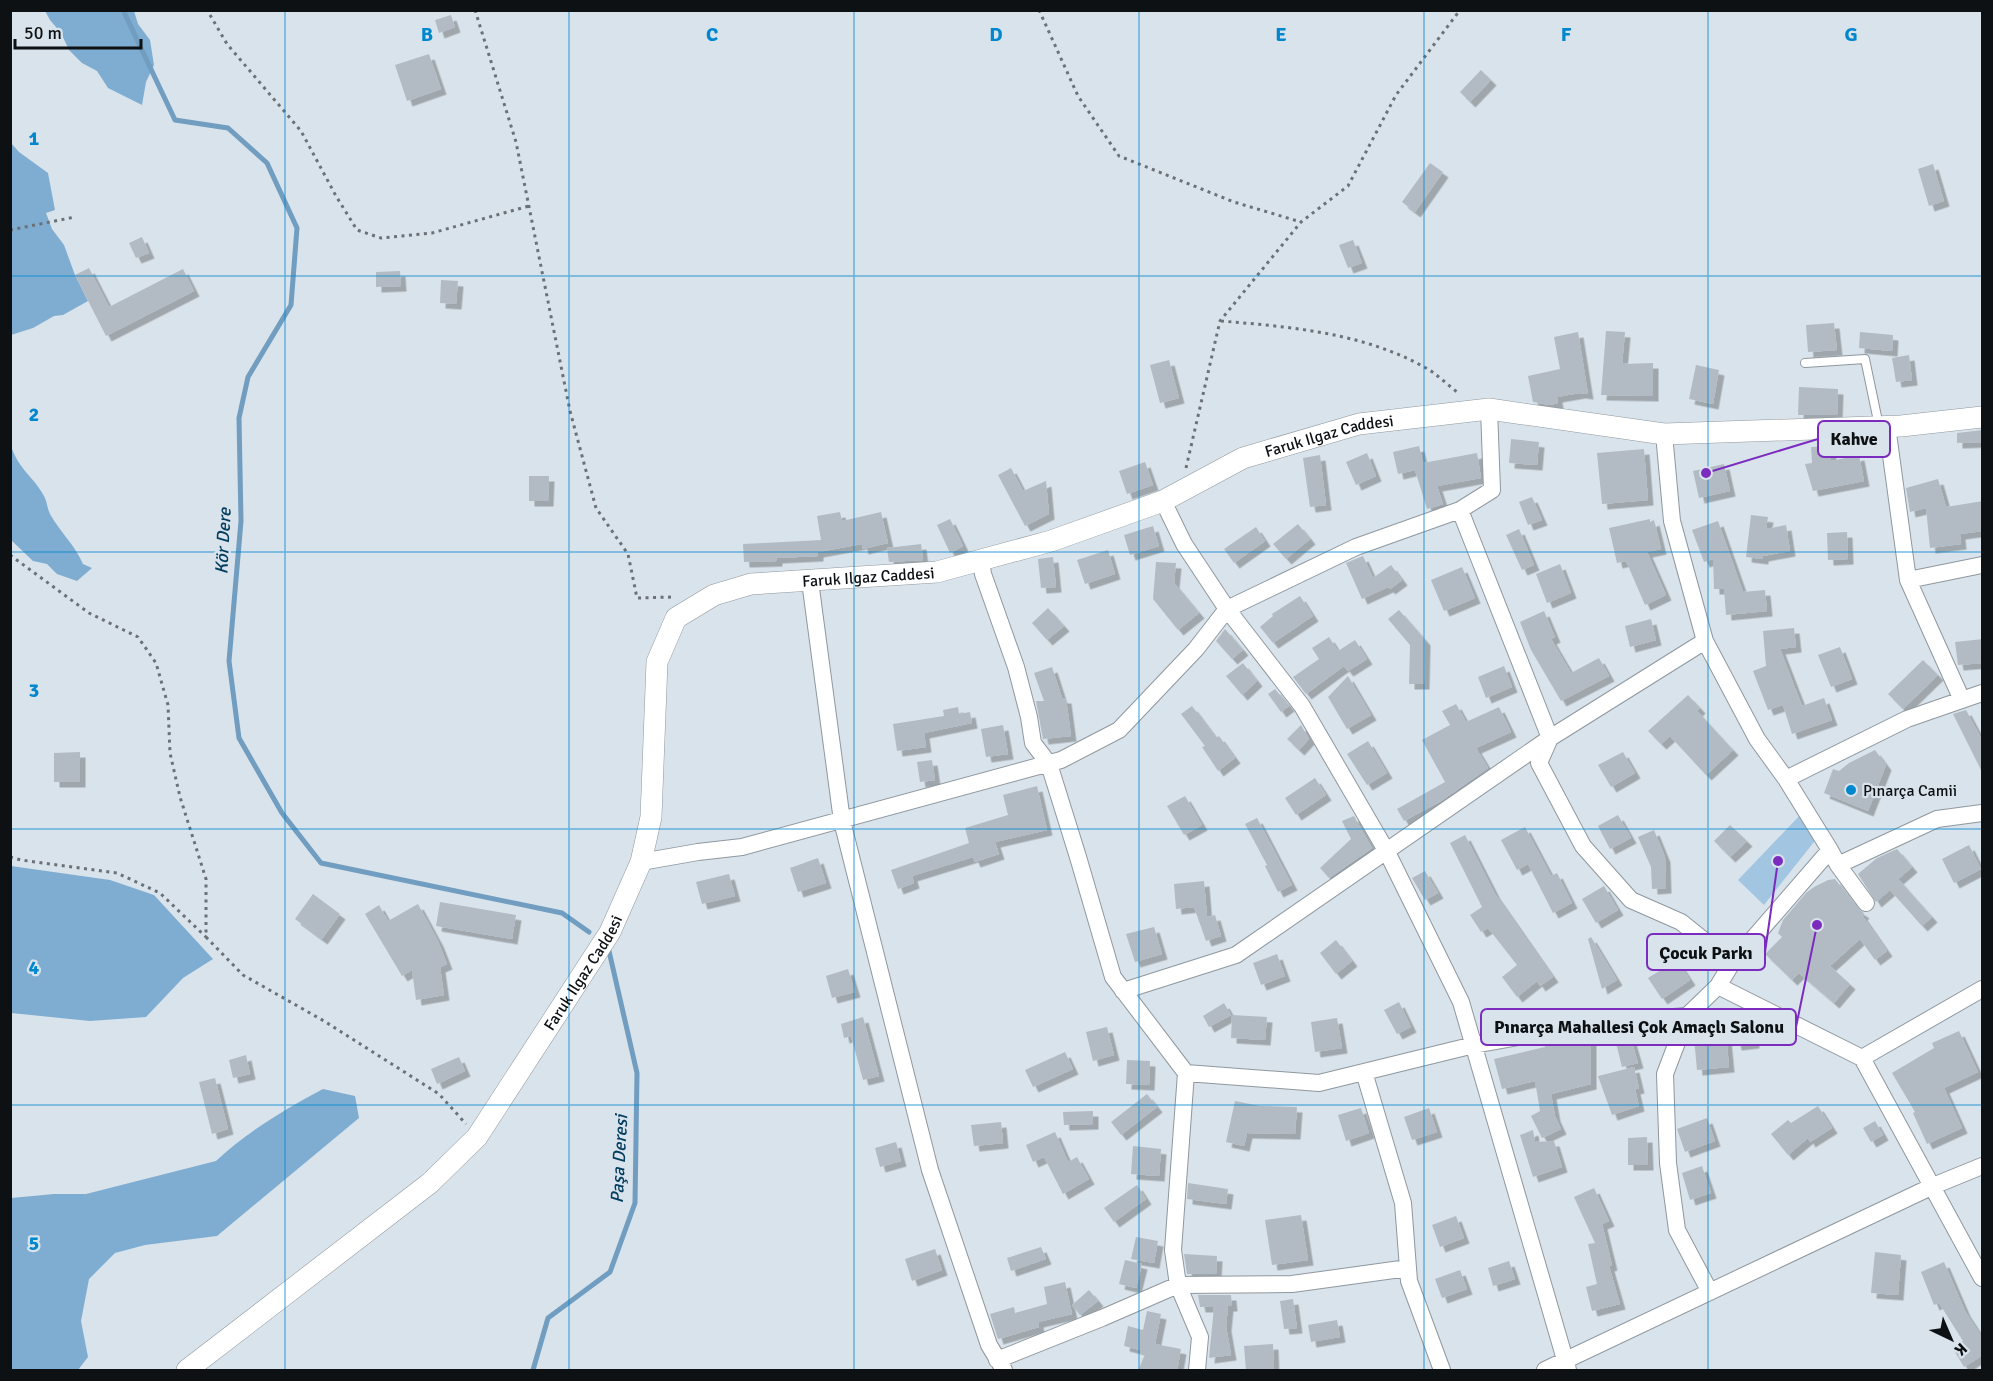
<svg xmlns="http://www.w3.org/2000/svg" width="1993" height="1381" font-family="Signika,sans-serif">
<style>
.green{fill:#a2c5e2}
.forest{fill:#7fadd1}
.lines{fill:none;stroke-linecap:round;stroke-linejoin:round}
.stream{stroke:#709dc0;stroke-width:5}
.building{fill:#b2bbc3;filter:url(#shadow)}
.service-casing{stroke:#8f989f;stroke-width:10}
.minor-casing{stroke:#8f989f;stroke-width:18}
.tertiary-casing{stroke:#8f989f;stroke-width:22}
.path{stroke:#6b7176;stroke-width:3;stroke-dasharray:3 4.5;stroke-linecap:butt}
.service{stroke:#fff;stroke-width:8}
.minor{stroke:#fff;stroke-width:16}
.tertiary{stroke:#fff;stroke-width:21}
.grid{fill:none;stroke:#0087ce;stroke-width:1.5;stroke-opacity:0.55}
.poi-dot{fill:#0087ce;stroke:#d9e3eb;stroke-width:2}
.labels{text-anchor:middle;stroke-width:4.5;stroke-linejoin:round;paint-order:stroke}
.street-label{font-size:16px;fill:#0d1113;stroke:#d9e3eb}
.poi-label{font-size:16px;fill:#0d1113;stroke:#d9e3eb;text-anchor:start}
.water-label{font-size:18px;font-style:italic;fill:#033e60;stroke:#d9e3eb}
.grid-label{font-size:20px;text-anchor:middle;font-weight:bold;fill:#0087ce;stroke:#d9e3eb;stroke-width:4.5;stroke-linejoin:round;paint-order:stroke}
.leader{fill:none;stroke:#7b2cbf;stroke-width:2}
.callout-dot{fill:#7b2cbf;stroke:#d9e3eb;stroke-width:2}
.callout{fill:#d9e3eb;stroke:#7b2cbf;stroke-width:2}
.callout-label{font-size:18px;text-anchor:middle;font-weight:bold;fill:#0d1113}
</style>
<defs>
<filter id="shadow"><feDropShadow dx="5.5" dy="5.5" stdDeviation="0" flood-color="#0004"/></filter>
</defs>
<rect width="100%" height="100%" fill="#d9e3eb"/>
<path class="green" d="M1803 812 1817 832 1814 842 1764 905 1738 880Z"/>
<path class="forest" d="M45 11H134L138 24 150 40 154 65 146 82 142 105 108 88 97 71 82 63 69 50 61 33 50 20Z
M11 143 19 152 48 173 55 210 46 213 52 229 64 245 75 275 88 301 63 315 54 316 33 328 11 335Z
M11 446C19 470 34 477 44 496 47 501 47 508 50 514 60 532 75 545 83 564L92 568 77 581 57 574 47 564 33 561 11 540Z
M11 866 110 880 154 895 213 959 183 978 146 1017 90 1021 11 1013Z
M323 1089 355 1096 359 1118 217 1236 145 1245 115 1253 89 1279 81 1321 88 1357 78 1370H11V1198L54 1194H86L216 1161C247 1132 285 1109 323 1089Z"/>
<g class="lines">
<path class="stream" d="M123 10 175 120 228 128 267 163 297 228 291 305 248 377 239 418 241 521 229 661 239 738 282 813 321 863 562 913 589 932
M533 1370 548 1318 610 1272 635 1203 637 1073 609 951"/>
</g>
<path class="building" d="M451 15 455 27 439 33 435 20Z
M429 54 441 89 407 101 395 65Z
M1481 70 1491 80 1470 102 1460 92Z
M1430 163 1443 172 1415 212 1402 202Z
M1933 164 1944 201 1929 206 1918 169Z
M142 237 149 253 136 258 129 243Z
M1353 240 1362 263 1348 268 1339 245Z
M89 268 109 307 183 269 194 291 106 336 75 275Z
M400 271 401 286 376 287V272Z
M441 280 458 281 456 304 440 303Z
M1834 323 1837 350 1808 352 1806 325Z
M1606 331 1625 332 1622 364 1653 363V396L1601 395Z
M1578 332 1588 394 1580 393 1557 397 1558 403 1550 405 1533 402 1528 376 1560 369 1554 337Z
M1860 332 1893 335 1892 351 1859 348Z
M1909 355 1912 380 1896 382 1892 358Z
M1169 360 1179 398 1160 403 1150 365Z
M1696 365 1719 370 1713 404 1689 399Z
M1799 387 1838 389 1837 415H1798Z
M1983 430V442L1957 443V433Z
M1511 439 1539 442 1537 465 1509 463Z
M1419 446 1423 463 1477 453 1481 478 1437 486 1443 504 1427 509 1415 470 1398 474 1393 452Z
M1831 446V461L1859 455 1864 481 1813 491 1805 464 1812 463 1811 447Z
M1644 449 1648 500 1602 504 1597 453Z
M1367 453 1376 476 1356 485 1346 462Z
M1320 455 1326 505 1310 507 1303 458Z
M1145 462 1153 485 1127 494 1119 471Z
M1724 464 1730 491 1699 498 1693 471Z
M1011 468 1023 491 1046 481 1049 514 1025 526 998 475Z
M529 476H549L548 501H529Z
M1938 479 1946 507 1983 501V531L1960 534 1961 544 1930 548 1926 508 1910 512 1906 488Z
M1532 497 1542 520 1528 525 1519 502Z
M840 512 842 521 881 512 888 543 863 549 862 544 818 552V556L777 558V561L744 562 743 544 821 540 817 516Z
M1751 515 1768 517 1766 529 1786 525 1790 551 1763 556V559L1746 557Z
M950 519 963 546 950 553 937 525Z
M1650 519V522L1654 520 1661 549 1647 552 1666 595 1645 605 1626 561 1617 563 1609 528Z
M1718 521 1743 592 1765 590 1767 611 1726 615 1724 589H1714L1713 559 1704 562 1692 530Z
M1298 524 1310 539 1286 559 1273 544Z
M1153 526 1159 546 1130 555 1124 535Z
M1256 527 1265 541 1234 563 1224 549Z
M1519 529 1534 565 1522 570 1506 535Z
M1847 532 1848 559 1828 560 1827 533Z
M921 544 923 560 889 562 887 548Z
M1108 550 1115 574 1085 584 1077 560Z
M1363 556 1373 578 1391 565 1402 580 1390 589 1388 587 1362 599 1346 563Z
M1053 557 1056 587 1041 588 1038 559Z
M1156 562 1176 563 1174 583 1199 613 1178 630 1153 599Z
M1560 564 1571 593 1547 603 1536 574Z
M1462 567 1475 598 1444 611 1431 580Z
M1300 596 1313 616 1273 643 1260 627 1273 616 1272 614Z
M1048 608 1064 626 1047 640 1032 623Z
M1399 610 1425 640 1424 684H1409L1410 645 1388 619Z
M1544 611 1555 637 1551 639 1571 673 1599 658 1609 676 1561 701 1531 650 1520 622Z
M1651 619 1656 640 1630 647 1625 626Z
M1794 628 1796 647 1780 649 1802 706 1824 698 1832 720 1792 734 1783 705 1768 710 1753 671 1766 666 1763 631Z
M1225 629 1243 650 1232 659 1216 641Z
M1329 637 1338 651 1355 640 1367 659 1348 671 1344 666 1306 694 1293 677 1319 659 1312 648Z
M1983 639V663L1958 665 1955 642Z
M1840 647 1852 679 1831 687 1818 655Z
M1923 660 1938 675 1903 709 1888 694Z
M1243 663 1257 681 1242 695 1226 676Z
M1504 666 1512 687 1486 698 1478 677Z
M1052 667 1062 698H1066L1071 736 1043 739 1036 701H1044L1034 673Z
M1348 676 1371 715 1347 729 1328 697Z
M1275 689 1289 706 1281 712 1268 694Z
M1688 695 1700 708 1697 711 1733 750 1706 775 1670 736 1661 744 1648 731Z
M1456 704 1466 722 1499 707 1511 732 1476 748 1488 768 1441 801 1404 821 1397 809 1445 782 1422 740 1450 725 1442 711Z
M1192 706 1216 738 1219 736 1235 758 1218 771 1202 747 1205 746 1181 714Z
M958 707 959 714 970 712 972 723 924 733 926 747 897 751 893 724 944 716 943 710Z
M1966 710 1983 742V774L1953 714Z
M1003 725 1008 754 986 757 981 729Z
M1301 725 1309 739 1299 750 1287 739Z
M1368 741 1387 773 1367 785 1347 754Z
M1875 750 1886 765 1868 811 1824 793 1833 769 1839 771 1849 763Z
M80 752V782H54V753Z
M1623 752 1635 773 1611 787 1598 765Z
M932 760 935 780 920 782 917 762Z
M1315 778 1326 795 1296 815 1285 798Z
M1037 786 1047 830 995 842 999 854 975 862 973 857 912 876 914 883 898 889 891 870 969 843 965 828 1008 815 1003 795Z
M1185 796 1202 825 1184 835 1167 806Z
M1618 815 1631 838 1610 849 1598 826Z
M1354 816 1372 848 1329 878 1320 868 1351 839 1342 821Z
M1257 818 1292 885 1278 892 1265 866 1267 865 1245 824Z
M1730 825 1747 841 1730 857 1714 841Z
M1525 827 1551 876 1557 873 1572 903 1553 913 1528 864 1517 870 1501 840Z
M1654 830 1665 857 1666 888 1652 889 1651 867 1638 837Z
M1465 835 1495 894 1553 977 1540 986 1537 981 1517 997 1502 977 1517 965 1488 928 1481 932 1470 915 1482 907 1450 843Z
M1969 845 1981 869 1954 883 1942 859Z
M1897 849 1912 867 1898 879 1932 917 1922 926 1890 890 1876 902 1858 874 1877 858Z
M818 858 826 883 798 892 790 868Z
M1425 871 1438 893 1425 900 1412 878Z
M729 874 735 896 702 904 696 882Z
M1835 879 1858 909 1864 913 1862 915 1887 951 1875 960 1860 939 1830 966 1850 984 1834 1003 1799 973 1792 980 1765 954 1782 937 1778 933 1783 920 1806 893 1814 887 1828 880Z
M1204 881 1207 917 1215 915 1221 936 1206 941 1194 907 1176 909 1174 884Z
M1604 886 1618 910 1596 923 1582 899Z
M313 894 340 914 322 939 295 919Z
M440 902 516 915 512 939 436 926Z
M418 904 438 941 447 964 440 967 444 995 416 1000 412 970 402 976 365 914 379 905 388 921Z
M1154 927 1162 954 1135 962 1126 934Z
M1591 937 1617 980 1602 989 1588 939Z
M1336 940 1352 961 1336 974 1320 953Z
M1277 954 1285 976 1261 985 1253 963Z
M1677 960 1690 980 1662 999 1648 978Z
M848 969 855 992 832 998 826 976Z
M1399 1002 1411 1027 1397 1034 1384 1010Z
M1224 1003 1231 1015 1209 1027 1203 1016Z
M1232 1015 1267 1017 1265 1040 1231 1038Z
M863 1017 879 1076 863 1080 851 1036 844 1038 841 1024Z
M1337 1018 1342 1048 1315 1052 1311 1022Z
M1752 1022 1754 1043 1736 1045 1733 1024Z
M1107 1027 1114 1055 1093 1061 1086 1032Z
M1959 1031 1978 1072 1944 1088 1962 1128 1927 1144 1913 1113 1915 1112 1892 1073 1934 1048 1932 1043Z
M1726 1035 1729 1067 1697 1070 1694 1038Z
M1570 1038 1591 1039V1084L1551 1094 1555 1116 1561 1129 1542 1138 1531 1116 1540 1111 1535 1081 1502 1089 1494 1059 1545 1047V1043Z
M1631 1039 1638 1063 1622 1067 1616 1043Z
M1065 1052 1073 1069 1033 1087 1025 1070Z
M246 1055 250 1074 233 1078 229 1060Z
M459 1057 465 1071 437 1084 431 1069Z
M1127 1060 1150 1061 1149 1085 1126 1084Z
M1634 1067 1639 1088 1635 1089 1639 1106 1612 1115 1598 1076Z
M215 1078 228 1129 212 1134 199 1082Z
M1147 1094 1157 1107 1121 1135 1111 1122Z
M1235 1101 1260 1106 1297 1107 1295 1134 1247 1133 1244 1146 1226 1142Z
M1818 1106 1832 1128 1810 1142 1808 1138 1788 1155 1771 1134 1788 1120 1791 1123Z
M1361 1108 1369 1133 1346 1141 1338 1115Z
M1429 1108 1437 1132 1412 1140 1404 1117Z
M1093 1111V1124L1064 1125 1063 1112Z
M1707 1118 1715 1141 1685 1152 1677 1129Z
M1875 1121 1883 1135 1871 1142 1863 1128Z
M1001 1122 1003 1143 974 1146 971 1125Z
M1533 1130 1535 1142 1554 1141 1562 1167 1533 1177 1520 1135Z
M1055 1132 1068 1162 1077 1157 1089 1179 1063 1194 1044 1157 1033 1162 1026 1145Z
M1647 1137 1648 1165H1628V1138Z
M896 1142 901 1161 880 1167 875 1148Z
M1133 1146 1161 1149 1159 1176 1131 1174Z
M1702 1166 1711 1193 1690 1200 1682 1173Z
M1188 1183 1228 1189 1226 1204 1187 1199Z
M1137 1185 1146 1199 1114 1222 1104 1208Z
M1594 1188 1609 1221 1602 1224 1612 1265 1609 1266 1620 1304 1592 1311 1586 1287 1597 1284 1588 1244 1595 1243 1574 1197Z
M1301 1215 1308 1260 1272 1265 1265 1220Z
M1456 1216 1464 1238 1440 1247 1432 1225Z
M1136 1237 1158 1241 1154 1263 1131 1259Z
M1041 1247 1046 1259 1011 1271 1007 1258Z
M935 1249 942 1270 912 1281 905 1259Z
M1875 1252 1901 1255 1898 1295 1871 1293Z
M1184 1254 1217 1256 1216 1274H1195V1271L1194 1274H1187Z
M1125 1260 1142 1264 1136 1288 1119 1284Z
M1509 1261 1515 1279 1493 1286 1488 1268Z
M1944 1262 1965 1311 1983 1339V1355L1964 1367 1952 1347 1963 1341 1939 1303 1934 1305 1921 1272Z
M1460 1270 1467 1289 1442 1298 1435 1279Z
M1065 1282 1072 1314 1038 1322 1039 1327 998 1339 990 1314 1014 1307 1015 1313 1047 1304 1044 1287Z
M1089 1290 1098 1301 1080 1315 1072 1305Z
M1198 1295H1231L1232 1306H1228L1226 1326 1231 1355 1209 1358 1214 1307H1200Z
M1293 1299 1297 1328 1284 1329 1280 1301Z
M1147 1311 1161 1314 1155 1344 1181 1349 1177 1371H1138L1145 1354 1140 1353V1350L1124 1346 1128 1326 1143 1330Z
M1337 1320 1340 1337 1311 1342 1308 1325Z
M1273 1344 1274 1371H1246L1244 1346Z"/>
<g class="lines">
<g class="service-casing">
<path id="service" d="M1805 363 1865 359 1879 426"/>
</g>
<g class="minor-casing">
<path id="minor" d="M1887 426 1908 580 1962 700
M1163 501 1184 544 1227 609 1302 706 1387 852 1461 1002 1568 1370
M1460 510 1550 738 1539 763 1583 846 1631 900 1681 922 1732 963
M981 560 983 574 1016 667 1029 717 1033 743 1049 764 1078 857 1113 977 1186 1073 1173 1250 1178 1285 1200 1337 1197 1370
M1908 580 1982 565
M810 581 842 821 930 1170 989 1345 1004 1370
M1786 779 1907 719 1982 693
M1830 850 1838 865 1937 819 1982 813
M641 862 698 852 742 847 1061 760 1119 730 1196 649 1227 609 1356 547 1460 510 1492 490 1489 409
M1838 865 1866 903
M1718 986 1862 1058 1982 1278
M1123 991 1236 955 1550 738 1705 641
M1687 1016 1665 1074 1668 1163 1677 1230 1710 1292
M1862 1058 1982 989
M1364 1072 1403 1203 1409 1281 1442 1370
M1186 1073 1319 1083 1474 1045 1596 1023 1687 1016 1718 986 1732 963 1830 850 1786 779 1757 739 1705 641 1672 521 1664 434
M997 1360 1102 1318 1178 1285 1292 1284 1408 1268
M1545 1370 1933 1186 1982 1166"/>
</g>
<g class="tertiary-casing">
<g id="tertiary">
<path id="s1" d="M187 1370 430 1183 477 1137 610 932 641 862 651 817 657 662 676 618 714 595 751 584 937 572 1051 541 1163 501 1243 458 1359 424 1489 409 1664 434 1901 426 1982 417"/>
</g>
</g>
<path class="path" d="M475 10 516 142 570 411 596 508 628 554 637 598 674 597
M1039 10 1078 96 1119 156 1234 202 1301 222
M210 15 227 44 301 131 336 196 357 230 381 238 432 233 529 206
M10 230 75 217
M1221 321C1292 327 1368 333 1431 371 1441 378 1450 387 1460 394
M1186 468 1220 321 1301 222 1348 186 1396 95 1460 10
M10 555 89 613 138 637 156 663 168 705 170 753 180 797 206 879V937L243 975 324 1021 439 1094 466 1124
M10 857 21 860 117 873 160 893 206 937"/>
<use href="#service" class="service"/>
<use href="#minor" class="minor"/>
<use href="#tertiary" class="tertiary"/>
</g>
<path class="grid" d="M285 10V1370M569 10V1370M854 10V1370M1139 10V1370M1424 10V1370M1708 10V1370M10 276H1982M10 552H1982M10 829H1982M10 1105H1982"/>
<circle class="poi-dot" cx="1851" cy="790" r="6"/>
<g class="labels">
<g class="street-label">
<text dy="6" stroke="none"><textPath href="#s1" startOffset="1629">Faruk Ilgaz Caddesi</textPath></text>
<text dy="6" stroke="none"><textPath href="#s1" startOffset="1143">Faruk Ilgaz Caddesi</textPath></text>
<text dy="6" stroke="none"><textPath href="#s1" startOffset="568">Faruk Ilgaz Caddesi</textPath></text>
</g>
<g class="poi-label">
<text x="1863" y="796">Pınarça Camii</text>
</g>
<g class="water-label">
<text transform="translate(223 541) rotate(-87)" y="6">Kör Dere</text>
<text transform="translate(619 1159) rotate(-87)" y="6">Paşa Deresi</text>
</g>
</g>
<g class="grid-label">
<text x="427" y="41">B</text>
<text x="712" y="41">C</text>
<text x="996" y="41">D</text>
<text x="1281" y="41">E</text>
<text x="1566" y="41">F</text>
<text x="1851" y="41">G</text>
<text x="34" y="145">1</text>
<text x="34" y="421">2</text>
<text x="34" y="697">3</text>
<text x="34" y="974">4</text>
<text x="34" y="1250">5</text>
</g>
<path class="leader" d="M1706 473L1818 439M1778 861L1765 952M1817 925L1796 1027"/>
<g class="callout-dot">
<circle cx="1706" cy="473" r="6"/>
<circle cx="1778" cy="861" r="6"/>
<circle cx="1817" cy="925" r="6"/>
</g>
<g class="callout">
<rect x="1818" y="421" width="72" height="36" rx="6"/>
<rect x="1647" y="934" width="118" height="36" rx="6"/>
<rect x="1481" y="1009" width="315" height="36" rx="6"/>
</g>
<g class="callout-label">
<text x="1854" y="445">Kahve</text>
<text x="1706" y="959">Çocuk Parkı</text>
<text x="1639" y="1033">Pınarça Mahallesi Çok Amaçlı Salonu</text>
</g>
<rect width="1993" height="1381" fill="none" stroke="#0d1113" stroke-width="24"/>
<g transform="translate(1951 1339) rotate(136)" stroke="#d9e3eb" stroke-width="4.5" paint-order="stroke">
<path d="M0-4.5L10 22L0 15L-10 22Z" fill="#0d1113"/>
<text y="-9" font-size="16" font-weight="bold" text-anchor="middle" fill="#0d1113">K</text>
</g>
<path d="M15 39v9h126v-9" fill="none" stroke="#0d1113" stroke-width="3"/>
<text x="24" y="39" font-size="18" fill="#0d1113" stroke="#d9e3eb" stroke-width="4.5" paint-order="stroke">50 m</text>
</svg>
